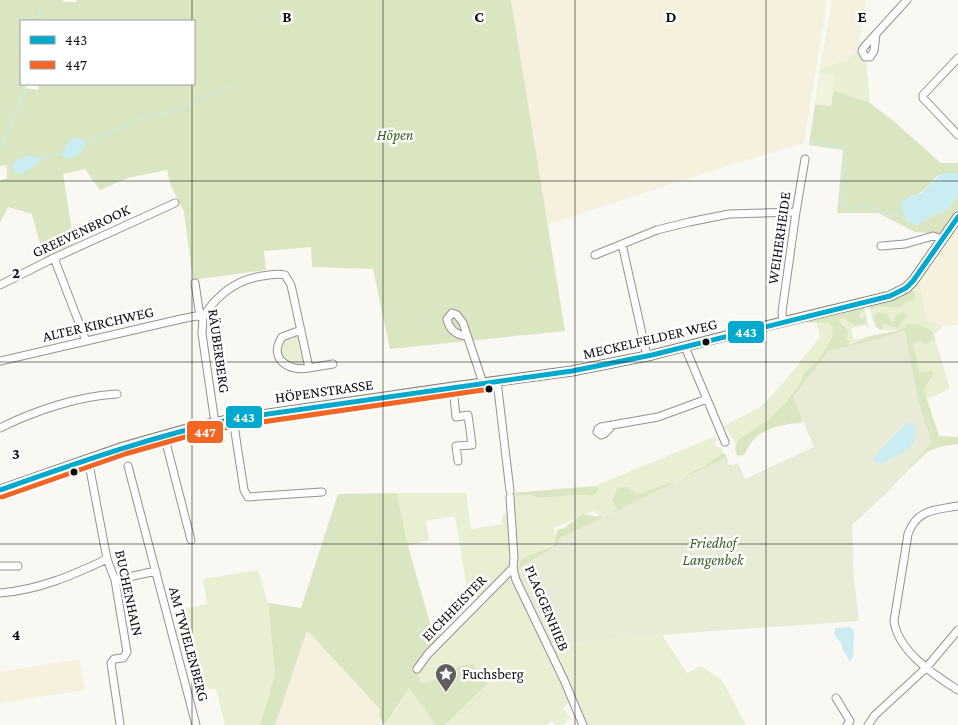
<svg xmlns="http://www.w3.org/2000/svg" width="958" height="725" font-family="'Crimson Pro',serif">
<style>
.farmland{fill:#f6f0df}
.green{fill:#e8efd3}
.forest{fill:#dae6c1;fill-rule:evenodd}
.cemetery{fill:#e8ebd6}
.pitch{fill:#f0f3dd}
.water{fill:#caecf3}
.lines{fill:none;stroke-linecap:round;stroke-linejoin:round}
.stream{stroke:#caecf3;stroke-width:1}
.minor-casing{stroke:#949390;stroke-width:9}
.major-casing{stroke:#81807d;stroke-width:11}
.minor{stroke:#fefefd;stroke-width:7}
.major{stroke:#ece4d9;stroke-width:9}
.bus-1-casing{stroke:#fff;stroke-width:9}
.bus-2-casing{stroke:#fff;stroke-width:9}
.bus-1{stroke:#00a9ce;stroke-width:5}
.bus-2{stroke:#f26522;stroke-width:5}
.grid{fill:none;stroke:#0d0d0d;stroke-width:1;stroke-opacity:0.55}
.bus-dot{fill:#0d0d0d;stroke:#fff;stroke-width:2}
.labels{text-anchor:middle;stroke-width:5;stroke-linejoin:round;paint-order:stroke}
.park-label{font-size:15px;font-style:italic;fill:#396320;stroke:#fff}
.street-label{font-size:15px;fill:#0d0d0d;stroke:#fff}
.poi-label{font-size:15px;fill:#0d0d0d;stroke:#fff;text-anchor:start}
.grid-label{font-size:16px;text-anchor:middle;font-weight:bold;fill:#0d0d0d;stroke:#fff;stroke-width:5;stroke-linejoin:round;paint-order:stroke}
.line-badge{stroke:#fff;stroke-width:2}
.badge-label{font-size:14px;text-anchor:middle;font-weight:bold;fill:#fff}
</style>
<rect width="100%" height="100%" fill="#faf8f2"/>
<path class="farmland" d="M511 0H827L804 144H801L724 167 547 225Z
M832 0H866L858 51 844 61 820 69Z
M958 224V325L942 326 927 321 919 281Z
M307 629 380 709 379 716 382 720 379 725H275Z
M79 659 85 690 0 703V672Z"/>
<path class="green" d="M858 51 861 58 866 62 870 103 833 90 835 76 819 73 820 69 844 61Z
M919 281 927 321 942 326 938 332 931 333 905 330H878L876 322H873L869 304 909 288Z
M864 305 869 328H868L866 325 851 328 854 340 870 336 828 351 773 419 736 445 734 440 724 426 762 406 788 377 820 337 815 317Z
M300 330 309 368 283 362 278 344 283 337Z
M935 338 950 389 927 399 924 390 931 378 920 374 913 345 917 341 926 345Z
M716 436 715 445 722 449 725 458 600 518 594 511 554 528 556 542 511 568 479 600 467 589 455 516 426 521 429 540 408 546 397 493H466L471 529 502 524V515L513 514 511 496 533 495 539 498 577 495 591 496 598 490 595 486Z
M258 570 268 603 275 674 260 725H225L216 689H202L183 609 207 604 203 579Z
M511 573C526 618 553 657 569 701L563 709 570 717 563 725H555L551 721 547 725H445L488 682 473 664 461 665 430 682 421 684 418 674 432 654Z
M662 635 687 673 701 666 722 680 746 725H587L572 688 550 645Z
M409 688 436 725H386Z"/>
<path class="forest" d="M0 0H63L62 2H77L76 0H511L565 331 390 349 373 269 312 267 311 247 264 251 266 270 193 280 184 212 171 186 167 170 128 178 100 190 85 169 63 174 74 244 44 258 32 214 8 207 0 223V181L7 178V165L0 166ZM21 21H194V84H39L38 90 26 88 23 84H21Z
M833 90 870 103 891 119 941 163H958V173H946L937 176 927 187 917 195 909 197 917 225 933 215 948 209 958 196V210L942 234 915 232 878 213H837L843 150 809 145 815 104 831 106Z
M910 289 915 292V299L905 303 898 308 880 306 870 309 867 304Z
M863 306 865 310 859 314 860 318H866L865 324 856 326 843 318 838 320 849 332 846 339 850 341 849 345 870 336 900 330 908 324 920 325 928 329 933 332 935 338 926 345 918 341 913 345 920 373 931 371 933 374 924 390 939 436 958 437V444L944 446 928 451 896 482 806 413 801 423C786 423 766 428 755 438 750 443 747 450 744 455L737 456 735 448 739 439 767 421 785 404 799 385 805 372 818 361 832 338 833 328 828 322 810 323 804 321Z
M879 312 888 314 891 322 894 321 896 316 902 312 908 315 898 328 884 324 882 330 876 327 873 316Z
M723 453 726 455 728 462 726 465H732L739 471 538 623 518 577 517 568 522 559 554 545 557 530 564 528 583 514 606 518 617 508 612 501 618 488 627 487 638 495 669 483 679 482 689 474 705 466Z
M595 486 599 489 595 494 591 496 577 495 538 498 532 495 511 496V493Z
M397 493 408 546 430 623 446 640 432 654 418 674 421 683 430 682 461 665 473 664 488 683 445 725H436L409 688 385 725 379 716 380 709 307 630 275 725H260L275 674 268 603 301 608 338 494Z"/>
<path class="cemetery" d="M905 330 919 404 932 442 888 492 852 525 854 579 859 621 685 633 550 645 520 579 518 569 557 545 560 538 725 458 729 467 738 463 745 479 814 447 793 397 828 351 875 340Z"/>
<path class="pitch" d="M819 73 835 76 831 106 815 104Z"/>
<path class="water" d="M74 138 84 139 85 148 78 155 66 159 61 154 69 141Z
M30 155 43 159 27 171 18 174C3 163 21 158 30 155Z
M946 173H958V196L948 209 933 215 917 225 906 221 901 207 902 201C907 197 912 197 917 195 930 189 932 177 946 173Z
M907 423H914C921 448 901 453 882 463H876L875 459 877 453Z
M849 627 853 630 854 633 853 656 850 662 842 648 841 643 834 634 836 628Z"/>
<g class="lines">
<path class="stream" d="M39 10 41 21
M810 142 844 147 846 167 843 175 841 203 849 209C855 208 863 206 869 207 887 212 882 219 904 211
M84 143 145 117 179 110 231 85
M0 149 28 84
M42 159 62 153"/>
<g class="minor-casing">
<path id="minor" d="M876 34 874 51 870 57H865L862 51 864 47 907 0
M958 58 923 95V98L958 135
M622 244 647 356
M881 246 905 244 933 236 943 239
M595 255 657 230 689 222 729 214 796 212
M54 258 86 341
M195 283 199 310 203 317 202 334 215 423
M0 285 54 258 175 203
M203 317C217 295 235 280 262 276 270 275 277 273 285 275L291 285 309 368C288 372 268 358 282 337L301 330
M783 322 782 312 796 212 805 159
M466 336C456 335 449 329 447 319L452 313 457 315 463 323 483 383
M685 347 725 442
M0 361 181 319 196 316 203 317
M309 368 333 364
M497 381 510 491
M453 387 456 417 468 415 472 445 456 446 458 461
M233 419 244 490 248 497 322 492
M613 425 604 434 601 435 597 432 598 429 601 427 658 417 707 399
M0 428C34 411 78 396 117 394
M164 435 191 540
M88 459 107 559 115 580 127 652 123 658 114 659 111 663 120 724
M128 466 196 725
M510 497 514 558 513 568 516 580 564 680 583 725
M958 506C935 510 917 509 908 534L894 621C898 651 934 675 958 690
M0 566H18
M115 580 156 571
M0 593C39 590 73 575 107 559
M417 669 428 654 513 568
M836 698 850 721 847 725
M868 725 875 715 926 668 958 630"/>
</g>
<g class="major-casing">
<path id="major" d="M0 490 123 447 190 428 233 419 453 387 572 371 652 355 737 333 890 296 906 288 913 281 958 217"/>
</g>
<use href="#minor" class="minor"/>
<use href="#major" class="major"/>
<g class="bus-1-casing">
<path id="bus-1" d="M0 490C77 463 153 436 233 419L572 371 652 355 890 296 906 288 913 281 958 217"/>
</g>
<g class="bus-2-casing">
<path id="bus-2" d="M2 497 125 454 192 435 234 426 490 389"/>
</g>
<use href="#bus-1" class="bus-1"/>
<use href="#bus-2" class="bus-2"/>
</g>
<path class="grid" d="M192 0V21M383 0V725M575 0V725M766 0V725M192 84V725M0 181H958M0 362H958M0 544H958"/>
<defs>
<g id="sight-pin" transform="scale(1.125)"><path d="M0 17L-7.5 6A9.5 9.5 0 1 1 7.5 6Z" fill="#605f5d" stroke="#fff"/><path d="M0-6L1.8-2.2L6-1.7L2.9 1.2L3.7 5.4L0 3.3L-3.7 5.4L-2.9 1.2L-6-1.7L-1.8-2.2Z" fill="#fff"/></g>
</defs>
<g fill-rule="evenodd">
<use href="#sight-pin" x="446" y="674"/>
</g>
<g class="bus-dot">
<circle cx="706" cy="342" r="4.5"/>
<circle cx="489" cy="389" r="4.5"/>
<circle cx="74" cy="472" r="4.5"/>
</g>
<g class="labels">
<g class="park-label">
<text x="395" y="140">Höpen</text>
<text x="713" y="548">Friedhof<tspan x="713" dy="17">Langenbek</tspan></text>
</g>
<g class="street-label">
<text transform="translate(81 231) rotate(-25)" y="5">GREEVENBROOK</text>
<text transform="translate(779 238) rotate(-82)" y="5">WEIHERHEIDE</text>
<text transform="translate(98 324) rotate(-13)" y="5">ALTER KIRCHWEG</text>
<text transform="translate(650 339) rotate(-13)" y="5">MECKELFELDER WEG</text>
<text transform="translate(219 351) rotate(82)" y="5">RÄUBERBERG</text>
<text transform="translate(324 391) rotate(-8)" y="5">HÖPENSTRASSE</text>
<text transform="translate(129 593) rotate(78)" y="5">BUCHENHAIN</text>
<text transform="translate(454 608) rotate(-46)" y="5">EICHHEISTER</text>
<text transform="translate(547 608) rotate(67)" y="5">PLAGGENHIEB</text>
<text transform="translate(189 644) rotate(75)" y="5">AM TWIELENBERG</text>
</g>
<g class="poi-label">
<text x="462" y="679">Fuchsberg</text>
</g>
</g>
<g class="grid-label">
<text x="287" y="22">B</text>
<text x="479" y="22">C</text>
<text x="671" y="22">D</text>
<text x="862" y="22">E</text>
<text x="16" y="278">2</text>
<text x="16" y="459">3</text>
<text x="16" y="640">4</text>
</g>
<g class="line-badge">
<rect x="727" y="320" width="38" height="24" rx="5" fill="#00a9ce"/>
<rect x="225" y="405" width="38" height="24" rx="5" fill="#00a9ce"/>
<rect x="186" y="420" width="38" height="24" rx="5" fill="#f26522"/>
</g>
<g class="badge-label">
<text x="746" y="337">443</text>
<text x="244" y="422">443</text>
<text x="205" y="437">447</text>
</g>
<rect x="20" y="20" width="175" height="65" fill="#ffffff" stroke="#9e9e9e"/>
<rect x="30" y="36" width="25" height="8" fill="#00a9ce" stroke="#9e9e9e"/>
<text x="65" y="45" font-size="15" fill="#0d0d0d">443</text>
<rect x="30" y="61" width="25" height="8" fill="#f26522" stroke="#9e9e9e"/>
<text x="65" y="70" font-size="15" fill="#0d0d0d">447</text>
</svg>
